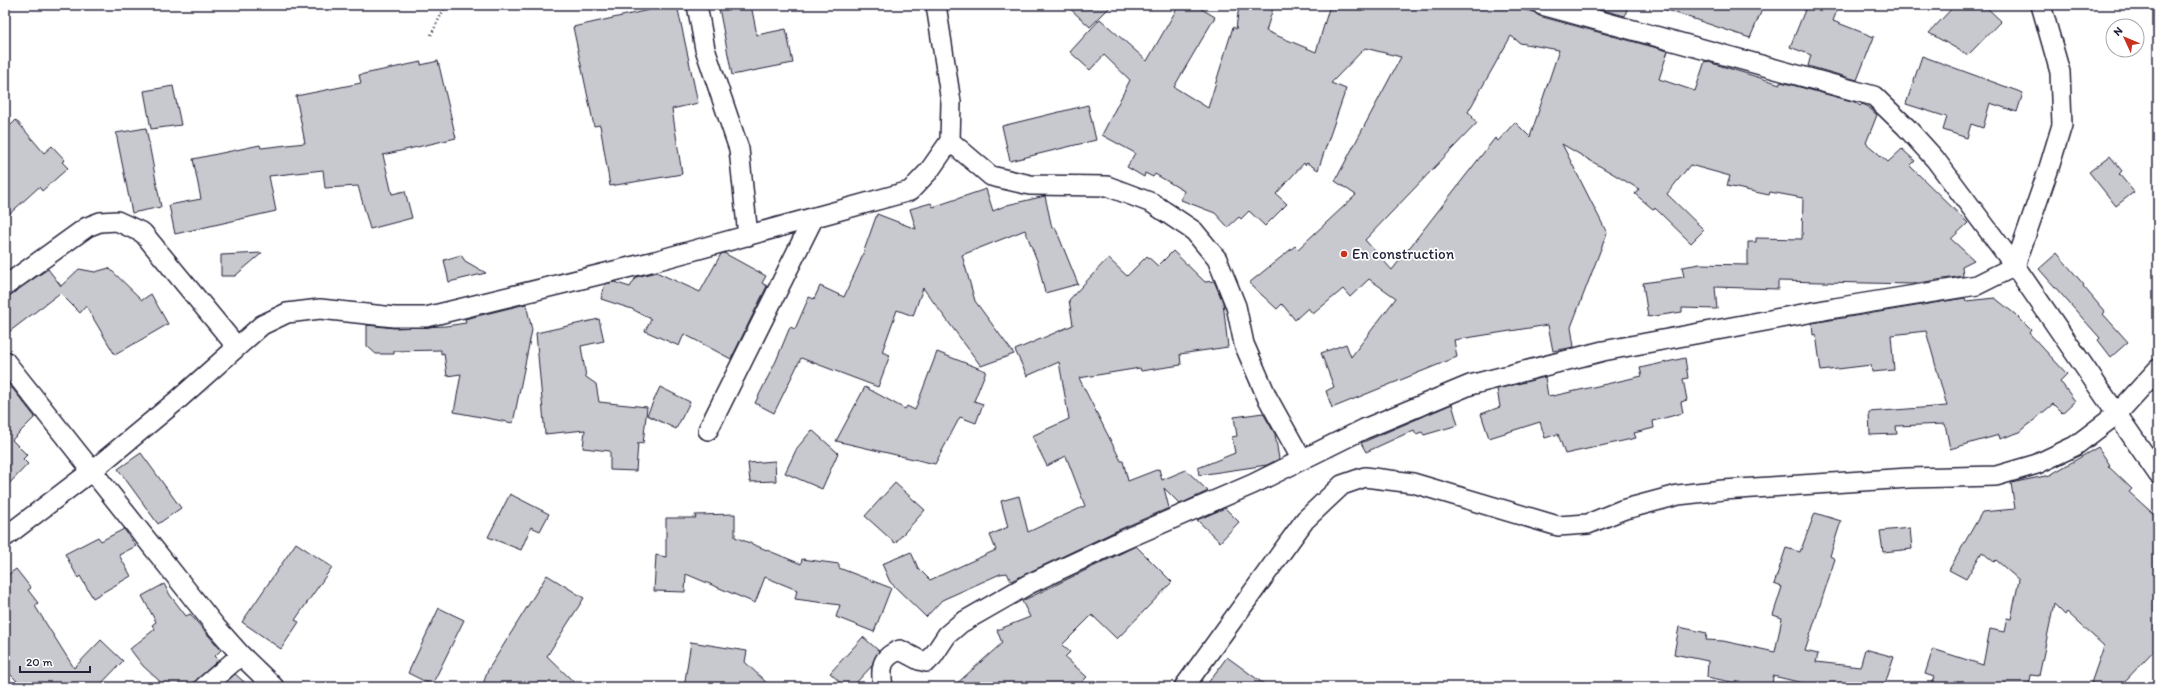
<svg xmlns="http://www.w3.org/2000/svg" width="2163" height="692" font-family="Itim,sans-serif">
<style>
.building{fill:#c8c8cf;stroke:#22223b;fill-rule:evenodd}
.lines{fill:none;stroke-linecap:round;stroke-linejoin:round}
.street-casing{stroke:#22223b;stroke-width:22}
.path{stroke:#22223b;stroke-width:2.5;stroke-dasharray:1 3;stroke-linecap:butt}
.street{stroke:#fff;stroke-width:19}
.poi-dot{fill:#c8321e;stroke:#fff;stroke-width:1.5}
.labels{text-anchor:middle;stroke-width:3.5;stroke-linejoin:round;paint-order:stroke}
.poi-label{font-size:15px;fill:#22223b;stroke:#fff;text-anchor:start}
</style>
<rect width="100%" height="100%" fill="#fff"/>
<filter id="ink" filterUnits="userSpaceOnUse"><feTurbulence type="fractalNoise" baseFrequency=".025" numOctaves="2"/><feDisplacementMap in="SourceGraphic" scale="8" xChannelSelector="R" yChannelSelector="G"/><feConvolveMatrix kernelMatrix="1 2 1 2 8 2 1 2 1" color-interpolation-filters="sRGB"/></filter>
<g filter="url(#ink)">
<path class="building" d="M671 5H677L698 103 672 109 682 174 610 186 600 125 594 126 573 27Z
M735 5H751L757 35 786 29 793 63 732 75 719 8Z
M1066 5H1112L1090 27Z
M1179 5H1195L1215 17 1174 87 1208 108 1233 27 1236 29 1239 5H1274L1266 31 1316 52 1330 5H1503L1534 12 1539 16 1668 51 1659 79 1695 91 1705 61 1780 84 1781 82 1855 102 1860 106 1862 104 1867 106 1877 115 1866 143 1888 162 1902 149 1915 161 1910 166 1968 223 1951 239 1974 260 1962 266 1963 276 1912 284 1778 281V289L1715 287 1717 309 1682 308V312L1648 317 1643 283 1684 277 1682 267 1700 264 1748 265V242H1756V238L1802 239 1803 198 1770 192 1769 195 1727 186 1730 176 1690 165 1667 194 1704 230 1691 243 1655 208 1654 210 1635 194 1639 189 1562 144 1607 233 1571 327 1574 347 1553 351 1548 325 1454 340 1457 357 1332 408 1326 391 1334 387 1321 353 1346 344 1351 357 1396 298 1369 279 1350 297 1343 289 1313 314 1308 308 1295 320 1282 304 1277 309 1249 283 1295 246 1298 249 1356 195 1335 181 1401 57 1365 48 1331 83 1346 89 1318 170 1307 163 1305 165 1304 163 1276 194 1287 204 1265 226 1249 211 1241 219 1239 217 1228 227 1215 213 1181 200 1184 191 1155 174 1153 177 1145 173 1144 177 1127 167 1135 153 1102 135 1130 80 1104 55 1090 70 1070 52 1100 19 1147 61ZM1511 36 1520 43 1559 50 1530 137 1515 122 1498 141 1495 138 1392 270 1365 240 1477 123 1472 117 1473 116 1468 112Z
M1584 5H1628L1625 16Z
M1662 5H1764L1750 38 1661 8Z
M1807 5H1839L1833 21 1874 37 1857 80 1808 66 1811 55 1790 47Z
M1955 5H1984L2001 21 1968 55 1929 33Z
M1922 56 2023 93 2017 112 1990 103 1983 128 1971 124 1967 138 1943 130 1947 117 1906 104Z
M438 61 456 138 383 155 392 194 405 191 412 218 370 229 358 186 325 188 323 170 269 176 276 211 175 234 169 205 201 199 193 159 260 145 261 148 305 143 296 96 361 83 359 75 421 62V65Z
M173 86 181 125 151 129 144 91Z
M1088 105 1096 140 1010 161 1002 126Z
M16 120 44 153 52 146 65 160 62 162 68 168 42 191 39 187 5 218V131Z
M146 128 161 207 132 213 116 133Z
M2110 156 2122 171 2119 174 2134 192 2116 206 2089 172Z
M986 189 993 211 1007 205 1045 196 1052 228 1055 227 1078 284 1045 293 1038 263 1025 230 962 255 975 301 1014 354 981 366 923 288 913 316 897 310 882 352 890 355 878 387 801 358 774 413 755 403 776 361 790 327 795 329 809 297 814 299 820 286 844 297 860 262 877 214 916 229 910 209 931 203 933 207Z
M1173 251 1205 282 1214 281 1223 302 1228 347 1180 354 1181 365 1141 371 1140 368 1079 378 1121 461H1123L1128 481 1159 469 1162 480 1186 470 1208 491 1180 504 1164 488 1169 508 1116 531 1011 581 1007 573 1000 574 942 600 926 617 890 582 882 564 911 552 918 568 930 580 996 550 990 535 1008 527 1001 501 1019 496 1028 532 1085 506 1066 456 1047 466 1032 436 1069 419 1059 362 1027 376 1015 350 1073 325 1069 300 1108 258 1127 276 1147 256 1158 266Z
M262 253 235 276H221V255Z
M724 253 766 276 762 283 767 286 731 359 684 334 679 346 645 331 651 319 632 309 601 299 605 284 614 282 630 287 636 277 656 272 700 292 721 254Z
M2057 253 2084 285 2083 286 2105 312 2103 314 2128 342 2111 357 2098 340 2100 338 2039 269Z
M461 255 465 261 486 273 449 282 444 260Z
M109 268 142 300 151 294 168 324 115 355 86 306 80 313 60 293 5 335V298L48 269 61 286 79 269 95 272Z
M1965 298 1966 301 1995 298 2016 315 2031 330 2029 333 2067 374 2060 381 2075 401 2062 413 2053 404 2020 432 2000 439 1999 435 1950 449 1945 424 1896 426 1897 434 1870 435 1869 412 1947 406 1926 331 1891 335 1894 370 1872 372 1871 365 1821 371 1816 334 1813 335 1812 323Z
M526 304 532 330 513 423 454 412 461 374 447 376 444 353 441 354V350L394 351V354H376L367 346V325L394 328 446 326 466 323 465 319Z
M599 319 604 341 581 346 586 377 596 384 599 402 647 407 643 444 638 443 636 471 610 470V451L583 448 585 430 545 434 536 333Z
M937 352 986 371 974 401 983 404 976 423 960 417 935 464 836 441 865 387 905 409 907 406 915 410Z
M1685 358 1688 378 1683 379 1687 400 1681 402 1683 413 1653 421 1654 428 1634 433 1636 438 1565 454 1558 434 1545 438 1540 422 1489 438 1481 414 1500 407 1497 389 1545 377 1548 396 1553 395V396L1642 376 1640 368Z
M5 379 35 417 12 440 27 455 23 459 28 464 5 488Z
M660 387 690 402 676 429 647 415Z
M1452 404 1458 425 1424 435 1422 432 1416 434 1414 430 1366 452 1361 443Z
M1263 413 1275 434 1279 459 1267 465 1199 475 1198 468 1235 453 1232 437 1237 436 1234 417Z
M812 430 838 453 822 489 785 473 797 448Z
M2098 447 2110 465 2108 466 2132 489 2129 492 2158 518V646L2127 679 2124 687H2103L2091 683 2104 646 2067 612 2065 615 2054 604 2039 676 2031 675 2029 687H1930L1934 677 1925 674 1933 649 1983 665 1990 629 2004 632 2007 618 2011 619 2019 580 1996 560 1994 562 1982 552 1966 579 1949 570 1982 512 2015 509 2011 483 2050 475Z
M141 453 181 508 158 524 118 469Z
M775 461 776 481 750 482 748 463Z
M895 483 925 510 895 543 865 516Z
M510 494 549 514 540 531 531 527 521 550 488 537Z
M1225 508 1239 522 1220 542 1197 520Z
M1815 513 1841 521 1830 556 1835 559 1805 651 1818 654 1816 662 1860 667 1865 649 1894 657 1884 687H1820L1773 676 1772 687H1755L1707 677 1708 661 1674 654 1679 627 1707 633 1706 640 1723 641 1775 652 1782 618 1773 615 1782 587 1774 584 1786 548 1800 552Z
M735 514V537L801 564 802 559 839 564V568L891 588 874 632 836 617 840 605 795 599 797 590 765 577 755 603 686 574 685 592 654 591 656 555 666 557V518H696L695 515Z
M1910 528 1912 549 1883 552 1880 531Z
M124 529 136 546 119 555 131 576 93 598 80 576 78 578 65 554 98 537 101 541Z
M296 543 332 567 295 620 299 622 281 649 242 622Z
M1136 546 1172 582 1117 639 1092 615 1062 645 1070 652 1065 657 1087 677 1077 687H953L1002 643 997 630 1030 617 1022 601Z
M16 569 31 588 28 590 38 603 35 606 74 668 101 640 123 661 98 687H23L5 669V577Z
M547 575 584 598 547 656 579 687H482L488 670Z
M164 584 170 595 186 616 190 614 221 650 215 656 219 660 197 679 193 687H166L143 666 130 649 155 629 152 625 156 622 142 596Z
M439 608 464 620 432 685 408 673Z
M863 637 879 651 871 667 852 687H845L830 673Z
M691 642 747 651 745 662 771 687H684Z
M1227 657 1268 687H1205Z
M235 674 250 687H221Z"/>
<g class="lines">
<g class="street-casing">
<path id="street" d="M697 5 705 49 739 149 748 236
M1542 5 1874 96 1906 127 1935 159 2015 266 2158 474
M950 141 991 176 1030 185 1107 186 1152 203 1194 231 1217 259 1236 306 1244 344 1267 397 1302 460
M5 286 87 227 100 222 117 221 143 233 237 347
M5 361 216 627 241 655 274 687
M708 430 814 217
M5 537 93 470 180 398 262 325 287 313 320 309 394 317H426L655 261 910 191 929 171 950 141 951 102 936 5
M204 687 241 655
M883 687C880 668 881 657 900 650L919 660 927 662 933 656 947 635 961 623 1029 584 1121 541 1253 484 1364 429 1470 385 1603 351 1835 308 1977 285 2015 266 2048 171 2062 125 2060 72 2041 5
M1184 687 1305 520 1342 485 1365 477 1413 483 1558 526 1588 524 1622 510 1678 495 1723 490 1909 478 1996 476 2037 464 2075 446 2117 414 2158 369"/>
</g>
<path class="path" d="M431 35 446 5"/>
<use href="#street" class="street"/>
</g>
</g>
<circle class="poi-dot" cx="1344" cy="254" r="4"/>
<g class="labels">
<g class="poi-label">
<text x="1352" y="259">En construction</text>
</g>
</g>
<rect width="2163" height="692" fill="none" stroke="#fff" stroke-width="20"/>
<rect x="10" y="10" width="2143" height="672" fill="none" stroke="#22223b" stroke-width="1.5" filter="url(#ink)"/>
<g transform="translate(2125 38) rotate(314)"><circle r="19" fill="#ffffff" stroke="#a7a7b1"/>
<path d="M0-3L7 15L0 10L-7 15Z" fill="#c8321e"/>
<text y="-6" font-size="11" font-weight="bold" text-anchor="middle" fill="#22223b">N</text>
</g>
<path d="M20 666v6h70v-6" fill="none" stroke="#22223b" stroke-width="2"/>
<text x="26" y="666" font-size="12" fill="#22223b" stroke="#ffffff" stroke-width="3" paint-order="stroke">20 m</text>
</svg>
